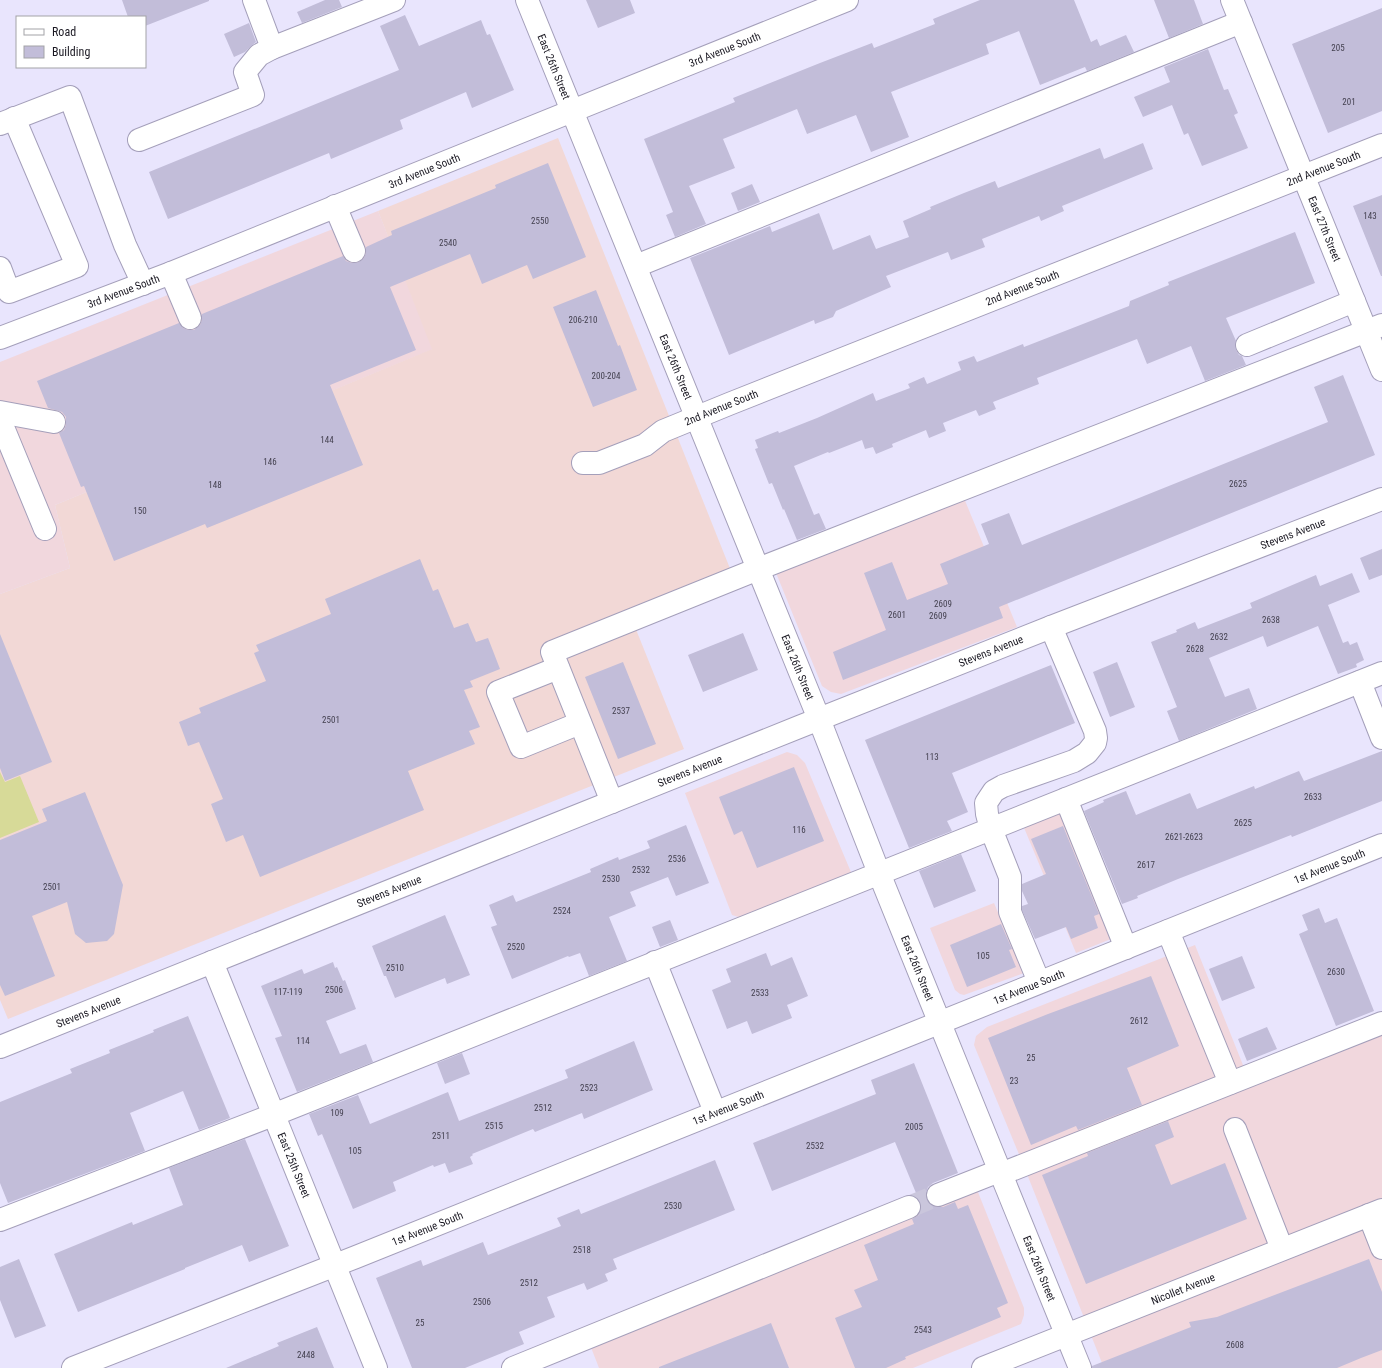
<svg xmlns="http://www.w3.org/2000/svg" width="1382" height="1368" font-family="'Roboto Condensed',sans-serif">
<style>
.commercial{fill:#f1d7dd}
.education{fill:#f2d8d6}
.green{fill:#d7da98}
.building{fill:#c2bdd9}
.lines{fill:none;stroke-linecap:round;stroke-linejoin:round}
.minor-tunnel{stroke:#cac6dc;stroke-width:22;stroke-dasharray:22 11;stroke-linecap:butt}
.minor-casing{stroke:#a49fba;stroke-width:24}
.minor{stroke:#fff;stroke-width:22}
.labels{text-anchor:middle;stroke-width:3;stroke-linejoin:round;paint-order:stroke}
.number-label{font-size:9px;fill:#444150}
.street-label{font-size:11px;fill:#1a1822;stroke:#fff}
</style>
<rect width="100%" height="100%" fill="#e9e5fd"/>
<path class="commercial" d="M378 211 433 349 55 505 70 568 0 594V362Z
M959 486 1017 627 841 694 831 692 822 686 772 563Z
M787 752 797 755 805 763 856 884 759 923 732 915 685 793Z
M1069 797 1126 933 1076 953 1020 818Z
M994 903 1024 973 964 995 960 994 955 990 930 928Z
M1195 945 1249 1080 1382 1027V1368H1104L1025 1169 974 1045 976 1036 987 1027Z
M972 1177 1024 1308V1315L1021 1324 913 1368H599L585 1332Z"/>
<path class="education" d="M558 138 735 581 633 622 684 749 8 1019 0 1000V594L70 568 55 505 432 349 378 211Z"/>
<path class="green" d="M0 772 5 782 20 776 39 822 0 838Z"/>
<path class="building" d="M122 0H209V1L145 26V17H128Z
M325 0H339L342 7 302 23 297 12Z
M586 0H630L635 13 598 28Z
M980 0H1074L1091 42 1097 39 1100 46 1126 35 1134 52 1087 71 1085 67 1040 85 1019 31 986 44 989 54 891 92 909 137 871 152 856 115 807 134 797 109 723 139 735 168 689 186 706 224 675 237 666 215 673 212 644 139 735 102 733 98 820 63 872 43 874 48 935 24 933 19Z
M1154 0H1194L1203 24 1169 38Z
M1382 8V111L1328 133 1292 44Z
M405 15 419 46 481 20 487 35 490 34 514 90 472 108 466 92 400 120 403 129 331 159 329 153 168 219 149 172 399 70 380 26Z
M249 23 256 42 250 47 245 52 234 57 224 34Z
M1208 49 1224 90 1228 89 1238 113 1234 115 1248 148 1202 166 1188 133 1184 135 1172 105 1143 117 1134 97 1170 82 1164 67Z
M1143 143 1153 169 1062 206 1064 211 1041 221 1039 216 982 239 985 247 951 260 948 252 886 276 891 287 836 311 833 317 815 324 814 320 729 355 690 258 770 226 772 232 819 213 833 250 870 235 876 249 909 237 903 221 931 209 930 207 964 193 995 181 998 188 1100 148 1104 159Z
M548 163 586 257 533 279 527 265 482 284 470 254 390 287 416 350 330 385 363 465 207 528 205 524 114 561 84 486 81 487 59 433 64 430 66 425V417L62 412 48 408 37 381 179 323 183 328 188 330H194L200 325 202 320V314L343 256 346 261 352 263 359 262 364 258 366 253V247L392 235 391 231 496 188 495 185Z
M752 184 760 202 738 211 731 193Z
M1382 195V276H1381L1353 206Z
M1295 232 1315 283 1226 318 1236 341 1235 344 1236 350 1239 355 1242 356 1246 365 1205 381 1191 346 1147 364 1137 339 1037 378 1039 384 993 402 996 409 979 416 976 410 943 423 946 431 929 438 926 430 892 444 893 447 876 454 873 447 865 449 862 440 829 453 828 452 794 466 814 515 819 513 826 529 797 540 784 509 783 510 772 483 769 484 755 449 758 448 755 440 778 431 779 433 817 418 873 393 876 401 910 388 908 384 924 377 927 384 961 370 958 362 974 356 977 362 1023 344 1024 347 1129 306 1130 301 1169 285 1168 282Z
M596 290 618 346 620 345 637 390 593 407 553 307Z
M1343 375 1375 455 999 607 1003 618 843 680 833 652 886 630 864 573 892 562 907 600 948 584 940 564 989 544 981 524 1009 513 1022 545 1328 422 1314 387Z
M1382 549V575L1369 580 1360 558Z
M420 559 433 591 438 589 454 628 468 623 476 642 488 638 500 669 470 681 473 687 464 690 480 727 469 731 475 744 408 771 424 810 260 877 243 835 226 842 211 804 223 799 199 742 188 746 179 722 201 713 199 708 266 681 254 653 259 651 256 645 331 614 325 599Z
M1352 573 1360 592 1328 605 1343 643 1348 641 1350 645 1357 642 1364 660 1356 664 1357 667 1338 674 1318 626 1267 647 1263 636 1209 658 1225 697 1249 688 1257 709 1179 741 1167 711 1177 707 1151 642 1177 632 1176 630 1195 622 1198 629 1252 608 1250 603 1316 575 1320 586Z
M743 633 758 670 703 692 688 655Z
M0 634 52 762 5 781 0 768Z
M623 662 656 744 618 759 585 677Z
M1117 662 1135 707 1110 717 1093 672Z
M1051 665 1075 723 952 773 968 812 947 821 952 831 909 848 865 740Z
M1382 751V801L1292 837 1291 835 1178 879 1137 896 1138 898 1122 904 1084 811 1104 802 1103 800 1126 791 1136 815 1190 793 1197 809 1254 786 1255 789 1299 771 1304 781Z
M794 767 824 841 757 868 742 831 734 835 719 797Z
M85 792 123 885 114 934 107 941 86 943 75 934 67 902 32 916 55 976 5 996 0 985V840L47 821 42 809Z
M686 825 709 883 676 896 668 877 630 892 636 906 609 917 627 961 589 976 580 953 569 957 568 956 512 979 491 927 497 925 489 905 513 895 516 902 591 872 590 869 618 857 619 860 650 848 647 841Z
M1063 826 1099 914 1094 916 1098 928 1071 939 1066 927 1035 939 1022 910V906L1028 904 1022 891V884L1046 874 1031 839Z
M961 854 976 891 934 908 919 871Z
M1319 908 1325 923 1337 918 1374 1011 1336 1026 1299 934 1308 930 1302 915Z
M445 915 470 975 447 984 445 978 395 998 386 976H384L372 946Z
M670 920 678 940 660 947 652 927Z
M1001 924 1012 949 1009 950 1016 967 967 987 950 945Z
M766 953 771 966 792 957 808 996 787 1005 792 1018 752 1034 747 1021 727 1029 712 990 731 982 726 969Z
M1242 956 1255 988 1222 1001 1209 969Z
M333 962 335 968 337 967 343 981 345 980 356 1009 326 1021 340 1054 366 1044 373 1062 297 1092 275 1038 282 1036 261 986 302 969 304 974Z
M1151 976 1179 1046 1127 1068 1142 1105 1078 1130 1076 1126 1031 1145 988 1038 1048 1014Z
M188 1016 230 1118 199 1130 183 1091 130 1113 145 1151 8 1203 0 1183V1102L72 1073 70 1069 110 1053 109 1050 154 1032 153 1030Z
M1267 1027 1277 1049 1247 1061 1238 1039Z
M634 1041 653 1090 584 1119 582 1113 535 1132 533 1129 472 1154 473 1155 470 1157 473 1164 449 1173 445 1163 434 1167 433 1165 393 1182 396 1191 353 1209 322 1134 318 1136 309 1114 358 1095 370 1124 448 1092 459 1121 568 1078 565 1070Z
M462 1053 470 1074 445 1084 437 1063Z
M914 1063 958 1173 933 1183 928 1187 926 1193V1199L930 1204 937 1207H943L955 1202 958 1209 968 1205 1008 1303 997 1308 1001 1317 905 1357 906 1359 886 1368H855L835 1318 862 1307 854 1290 878 1280 864 1245 914 1224 912 1219 919 1215 921 1209 920 1202 917 1197 912 1195 916 1193 895 1142 772 1191 753 1143 876 1094 871 1080Z
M1168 1121 1174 1137 1155 1145 1171 1185 1225 1163 1247 1219 1086 1284 1042 1175 1088 1156 1087 1153Z
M245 1139 289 1246 249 1262 242 1245 185 1268V1269L78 1312 54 1254 132 1222 133 1225 183 1205 169 1168Z
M715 1160 735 1210 613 1259 617 1269 605 1274 608 1281 587 1290 584 1283 547 1297 555 1317 519 1332 524 1344 465 1368H412L376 1278 421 1260 423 1266 483 1242 488 1255 561 1226 557 1218 579 1209 581 1214Z
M19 1259 46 1326 15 1338 0 1300V1267Z
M1369 1259 1382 1292V1350L1361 1358 1337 1368H1092V1366L1191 1327 1189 1322 1217 1317Z
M771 1323 789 1368H659V1367Z
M317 1327 334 1368H226L279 1346 277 1343Z"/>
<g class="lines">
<path class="minor-tunnel" d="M909 1207 938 1195"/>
<g class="minor-casing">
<g id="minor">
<path id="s1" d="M527 0 819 719 879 873 1001 1174 1080 1368"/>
<path id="s2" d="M1232 0 1382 370"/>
<path d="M272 48 394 0"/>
<path d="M0 124 70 97 125 245 143 284"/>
<path d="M139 140 253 95 245 72 259 55 272 48 254 0"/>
<path d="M335 206 354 251"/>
<path d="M636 266 1241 22"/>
<path d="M0 268 9 292 77 266 14 118"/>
<path d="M171 273 190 318"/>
<path id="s3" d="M0 338 171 273 847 0"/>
<path d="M1247 345 1354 301"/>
<path d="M0 412 54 422"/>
<path d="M0 420 45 529"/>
<path id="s4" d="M583 463H599L645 445 663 431 729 404 1382 145"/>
<path d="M558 668 498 692 521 747 580 723"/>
<path d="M1360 682 1382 738"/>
<path d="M1066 799 1126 948"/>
<path d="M612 802 552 652 758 569 1382 325"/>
<path d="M1168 931 1230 1083"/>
<path id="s5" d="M212 962 376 1368"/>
<path d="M655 962 715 1112"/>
<path d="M1039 982 1010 912V877L991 829 987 814 986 803 994 791 1003 786 1074 761 1087 753 1095 743 1096 738 1095 731 1051 627"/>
<path id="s6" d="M0 1047 799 727 1051 627 1382 499"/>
<path d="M1235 1129 1282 1249"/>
<path d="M1001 1174 1382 1023"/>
<path d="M938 1195 999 1171"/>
<path d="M1369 1215 1382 1248"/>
<path d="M0 1220 273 1115 1382 673"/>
<path id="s7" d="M73 1368 356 1257 1382 845"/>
<path d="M513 1368 909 1207"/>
<path id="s8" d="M983 1368 1382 1210"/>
</g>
</g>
<use href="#minor" class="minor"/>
</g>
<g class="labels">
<g class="number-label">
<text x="1338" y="51">205</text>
<text x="1349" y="105">201</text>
<text x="1370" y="219">143</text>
<text x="540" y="224">2550</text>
<text x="448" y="246">2540</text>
<text x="583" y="323">206-210</text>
<text x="606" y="379">200-204</text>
<text x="327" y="443">144</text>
<text x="270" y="465">146</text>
<text x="1238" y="487">2625</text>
<text x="215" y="488">148</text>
<text x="140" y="514">150</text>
<text x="943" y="607">2609</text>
<text x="897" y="618">2601</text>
<text x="938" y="619">2609</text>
<text x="1271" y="623">2638</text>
<text x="1219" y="640">2632</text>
<text x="1195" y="652">2628</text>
<text x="621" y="714">2537</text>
<text x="331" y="723">2501</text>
<text x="932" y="760">113</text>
<text x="1313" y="800">2633</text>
<text x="1243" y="826">2625</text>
<text x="799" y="833">116</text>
<text x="1184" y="840">2621-2623</text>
<text x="677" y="862">2536</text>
<text x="1146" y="868">2617</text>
<text x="641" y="873">2532</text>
<text x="611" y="882">2530</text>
<text x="52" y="890">2501</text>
<text x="562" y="914">2524</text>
<text x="516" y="950">2520</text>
<text x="983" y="959">105</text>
<text x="395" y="971">2510</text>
<text x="1336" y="975">2630</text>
<text x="334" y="993">2506</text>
<text x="288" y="995">117-119</text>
<text x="760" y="996">2533</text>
<text x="1139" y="1024">2612</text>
<text x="303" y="1044">114</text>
<text x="1031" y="1061">25</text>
<text x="1014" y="1084">23</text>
<text x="589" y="1091">2523</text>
<text x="543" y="1111">2512</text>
<text x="337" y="1116">109</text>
<text x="494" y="1129">2515</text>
<text x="914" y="1130">2005</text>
<text x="441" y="1139">2511</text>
<text x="815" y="1149">2532</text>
<text x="355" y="1154">105</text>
<text x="673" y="1209">2530</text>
<text x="582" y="1253">2518</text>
<text x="529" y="1286">2512</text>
<text x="482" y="1305">2506</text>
<text x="420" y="1326">25</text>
<text x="923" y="1333">2543</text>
<text x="1235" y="1348">2608</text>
<text x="306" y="1358">2448</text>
</g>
<g class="street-label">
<text dy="4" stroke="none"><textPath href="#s3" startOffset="780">3rd Avenue South</textPath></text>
<text dy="4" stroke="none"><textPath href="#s1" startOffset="72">East 26th Street</textPath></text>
<text dy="4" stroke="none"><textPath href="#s4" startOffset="799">2nd Avenue South</textPath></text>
<text dy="4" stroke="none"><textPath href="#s3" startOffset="456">3rd Avenue South</textPath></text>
<text dy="4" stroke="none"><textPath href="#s2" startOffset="247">East 27th Street</textPath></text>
<text dy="4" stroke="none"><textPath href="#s4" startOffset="475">2nd Avenue South</textPath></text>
<text dy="4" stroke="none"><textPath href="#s3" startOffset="132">3rd Avenue South</textPath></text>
<text dy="4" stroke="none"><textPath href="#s1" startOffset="396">East 26th Street</textPath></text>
<text dy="4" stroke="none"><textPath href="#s4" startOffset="151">2nd Avenue South</textPath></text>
<text dy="4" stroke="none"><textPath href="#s6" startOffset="1391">Stevens Avenue</textPath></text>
<text dy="4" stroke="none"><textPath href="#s6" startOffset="1067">Stevens Avenue</textPath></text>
<text dy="4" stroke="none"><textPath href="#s1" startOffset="720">East 26th Street</textPath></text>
<text dy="4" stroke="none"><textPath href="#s6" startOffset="743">Stevens Avenue</textPath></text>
<text dy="4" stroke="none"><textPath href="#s7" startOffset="1353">1st Avenue South</textPath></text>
<text dy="4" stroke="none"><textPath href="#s6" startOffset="419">Stevens Avenue</textPath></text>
<text dy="4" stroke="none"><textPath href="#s1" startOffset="1044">East 26th Street</textPath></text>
<text dy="4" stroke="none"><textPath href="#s7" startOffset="1029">1st Avenue South</textPath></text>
<text dy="4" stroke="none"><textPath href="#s6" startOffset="95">Stevens Avenue</textPath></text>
<text dy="4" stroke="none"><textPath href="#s7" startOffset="705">1st Avenue South</textPath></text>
<text dy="4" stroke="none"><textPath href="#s5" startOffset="219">East 25th Street</textPath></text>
<text dy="4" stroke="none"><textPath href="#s7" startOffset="381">1st Avenue South</textPath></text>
<text dy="4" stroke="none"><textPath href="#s1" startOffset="1368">East 26th Street</textPath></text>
<text dy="4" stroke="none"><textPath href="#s8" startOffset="215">Nicollet Avenue</textPath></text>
</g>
</g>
<rect x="16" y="16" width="130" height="52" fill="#ffffff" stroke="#a3a3a7"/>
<rect x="24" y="29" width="20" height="6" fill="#ffffff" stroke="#a3a3a7"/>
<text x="52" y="36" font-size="12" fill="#1a1822">Road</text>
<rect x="24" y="46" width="20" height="12" fill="#c2bdd9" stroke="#a3a3a7"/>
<text x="52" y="56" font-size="12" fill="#1a1822">Building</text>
</svg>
